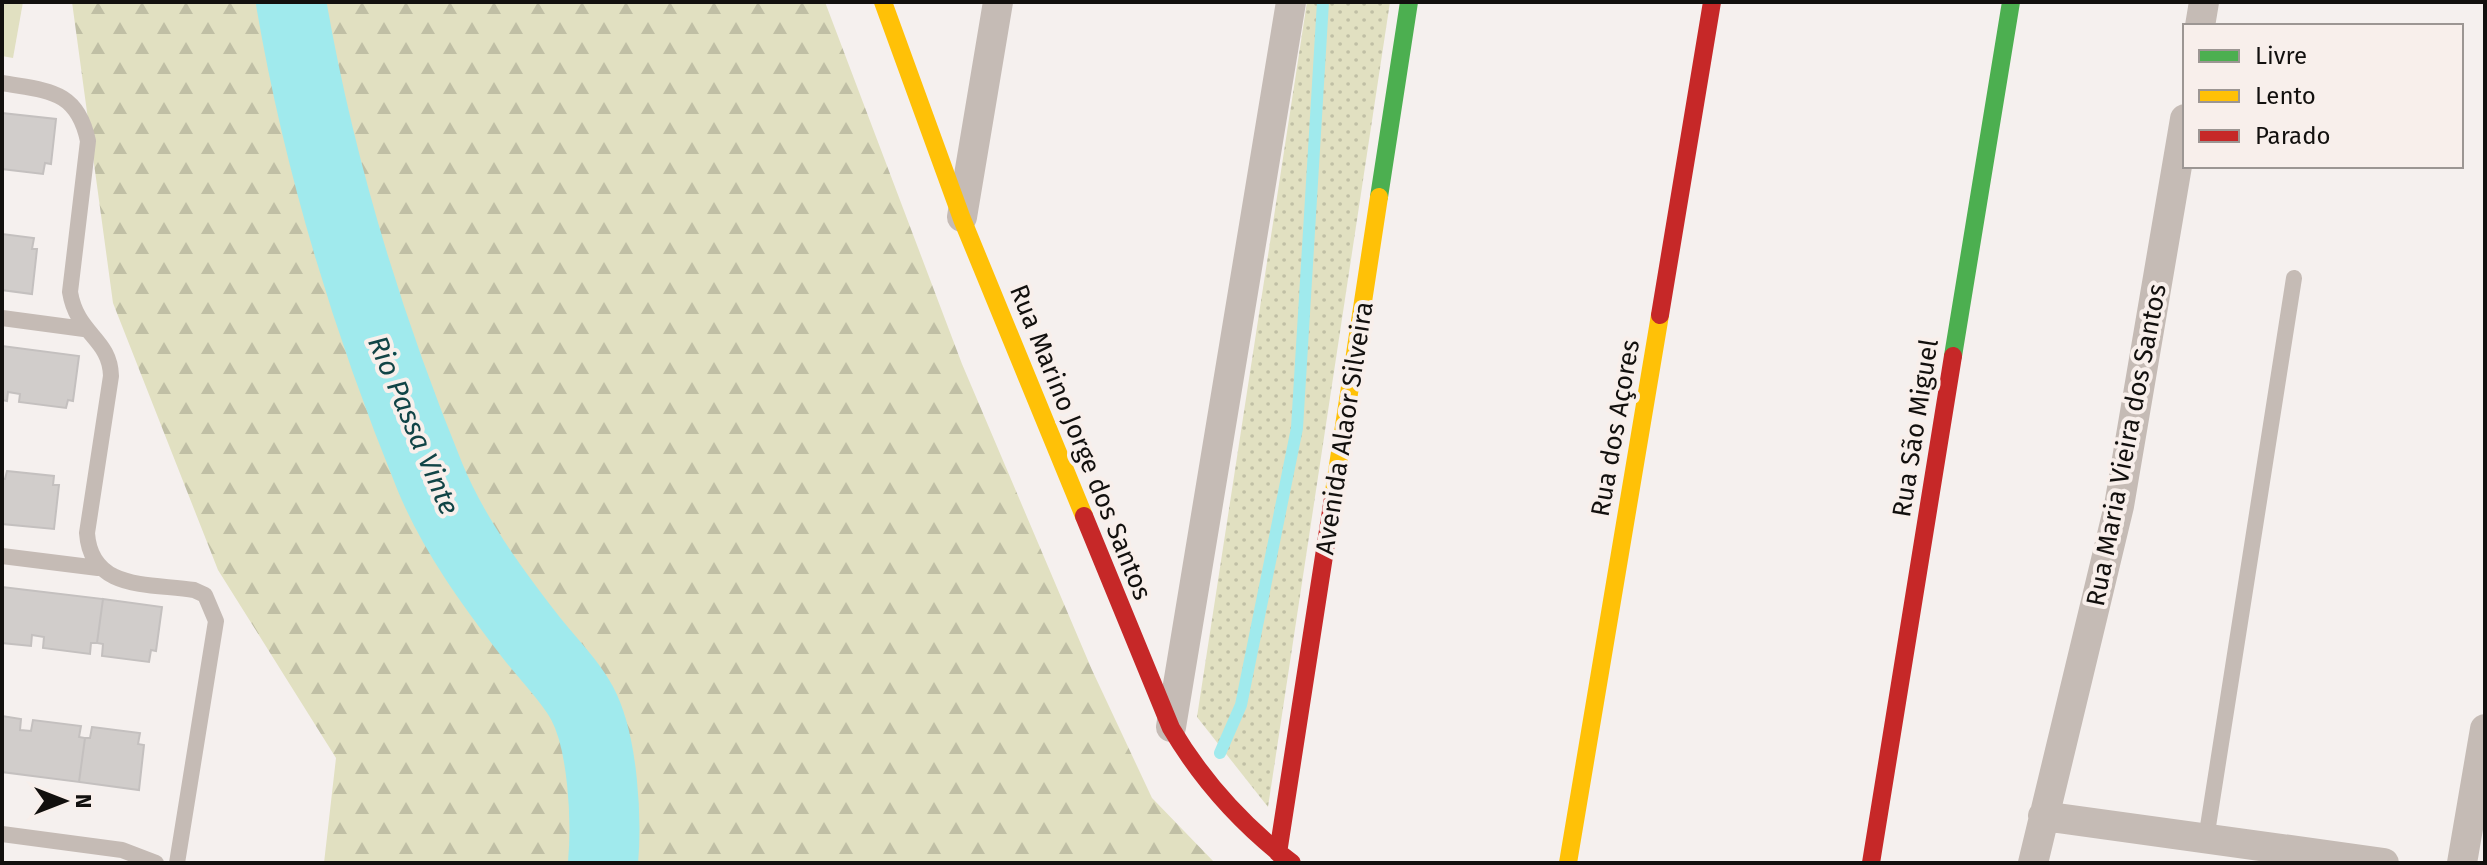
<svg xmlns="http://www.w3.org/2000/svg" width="2487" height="865" font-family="'Fira Sans',sans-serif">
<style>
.green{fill:url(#green-dots)}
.forest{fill:url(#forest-firs)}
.pitch{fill:#e1e0c1}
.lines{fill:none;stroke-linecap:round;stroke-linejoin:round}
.stream{stroke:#a0eaed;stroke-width:12}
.river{stroke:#a0eaed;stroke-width:70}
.building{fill:#d1cdcb;stroke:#c4c0bf;stroke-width:2}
.lane{stroke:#c5bbb5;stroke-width:16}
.street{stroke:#c5bbb5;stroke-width:30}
.fast{stroke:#4caf50;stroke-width:18}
.slow{stroke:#ffc107;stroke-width:18}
.jam{stroke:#c62828;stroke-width:18}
.labels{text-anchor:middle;stroke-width:8;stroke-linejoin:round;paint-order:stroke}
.street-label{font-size:26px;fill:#12100e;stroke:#f8efeb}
.water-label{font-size:28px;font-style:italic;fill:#114446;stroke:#f8efeb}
</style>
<defs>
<pattern id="green-dots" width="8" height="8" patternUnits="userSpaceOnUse" patternTransform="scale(2)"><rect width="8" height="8" fill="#e1e0c1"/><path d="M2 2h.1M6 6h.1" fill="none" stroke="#c0bfa5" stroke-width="1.8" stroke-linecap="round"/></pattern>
<pattern id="forest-firs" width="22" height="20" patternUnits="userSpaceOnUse" patternTransform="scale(2)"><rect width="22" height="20" fill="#e1e0c1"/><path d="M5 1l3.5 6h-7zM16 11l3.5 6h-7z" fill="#c0bfa5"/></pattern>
</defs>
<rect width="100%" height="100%" fill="#f5f0ee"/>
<path class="green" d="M1307 2H1390L1268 807 1197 717Z"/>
<path class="forest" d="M72 2H825L962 364 1092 670 1152 798 1215 863H324L336 758 218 570 113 303Z"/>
<path class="pitch" d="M2 2H23L13 58 2 56Z"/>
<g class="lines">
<path class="stream" d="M1220 753 1241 705 1297 428 1323 2"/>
<path class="river" d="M291 2C319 165 368 325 430 477 454 535 492 587 530 636 546 657 569 679 582 703 603 742 607 819 603 863"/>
</g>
<path class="building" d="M2 113 56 119 51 164 45 163 43 174 2 169Z
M2 234 34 238 32 249H37L32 294 2 290Z
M2 346 79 356 73 401 68 400 66 408 19 402 20 394 8 392 7 401 2 400Z
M7 471 54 476 53 485H59L54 529 2 524V479H5Z
M2 587 103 599 97 643H91L90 654 43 648 44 637 32 635 31 646 2 643Z
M103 599 162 607 156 651 151 650 149 662 102 656 103 644 97 643Z
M2 716 21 719 20 730 31 731 33 720 81 726 79 737 85 738 79 782 2 772Z
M92 727 140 733 138 744 144 745 139 790 79 782 85 738H90Z"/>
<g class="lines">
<path class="lane" d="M2 83C47 91 77 89 88 141L70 292C77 335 110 338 111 376L87 533C91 591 149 583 194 590L205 595 216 621 177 863
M2 318 84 329
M2 556 98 568
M2 834 122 850 156 863
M2206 839 2294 278"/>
<path class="street" d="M2200 26 2204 2
M962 217 998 2
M1171 727 1291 2
M2043 816 2384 863
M2033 863 2119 506 2185 119
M2462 863 2485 729"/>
<path class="fast" d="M1379 197 1409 2
M1953 356 2011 2"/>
<path class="slow" d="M883 2 962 219 1084 516
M1333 498 1379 197
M1568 863 1660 315"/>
<path class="jam" d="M1660 315 1712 2
M1084 516 1171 728C1203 782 1242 825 1292 863
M1278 853 1333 498
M1871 863 1953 356"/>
</g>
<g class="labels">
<g class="street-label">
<text transform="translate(1344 428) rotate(-81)" y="9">Avenida Alaor Silveira</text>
<text transform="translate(1615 428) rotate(-80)" y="9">Rua dos Açores</text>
<text transform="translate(1915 428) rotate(-81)" y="9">Rua São Miguel</text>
<text transform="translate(1081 442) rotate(68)" y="9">Rua Marino Jorge dos Santos</text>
<text transform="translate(2126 445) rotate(-79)" y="9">Rua Maria Vieira dos Santos</text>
</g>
<g class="water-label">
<text transform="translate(414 425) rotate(67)" y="10">Rio Passa Vinte</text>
</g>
</g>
<rect width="2487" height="865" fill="none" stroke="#12100e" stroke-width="8"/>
<rect x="2183" y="24" width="280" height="144" fill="#f8efeb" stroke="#9c9693" stroke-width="2"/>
<rect x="2199" y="50" width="40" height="12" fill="#4caf50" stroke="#9c9693" stroke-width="2"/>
<text x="2255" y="64" font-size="24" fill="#12100e">Livre</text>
<rect x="2199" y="90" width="40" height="12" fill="#ffc107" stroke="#9c9693" stroke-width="2"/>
<text x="2255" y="104" font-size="24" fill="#12100e">Lento</text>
<rect x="2199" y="130" width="40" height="12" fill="#c62828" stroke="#9c9693" stroke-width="2"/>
<text x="2255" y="144" font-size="24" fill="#12100e">Parado</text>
<g transform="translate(64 801) rotate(90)" stroke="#f8efeb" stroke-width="6" paint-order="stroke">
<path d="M0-6L14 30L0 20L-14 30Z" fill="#12100e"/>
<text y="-12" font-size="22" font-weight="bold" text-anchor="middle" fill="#12100e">N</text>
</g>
</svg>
